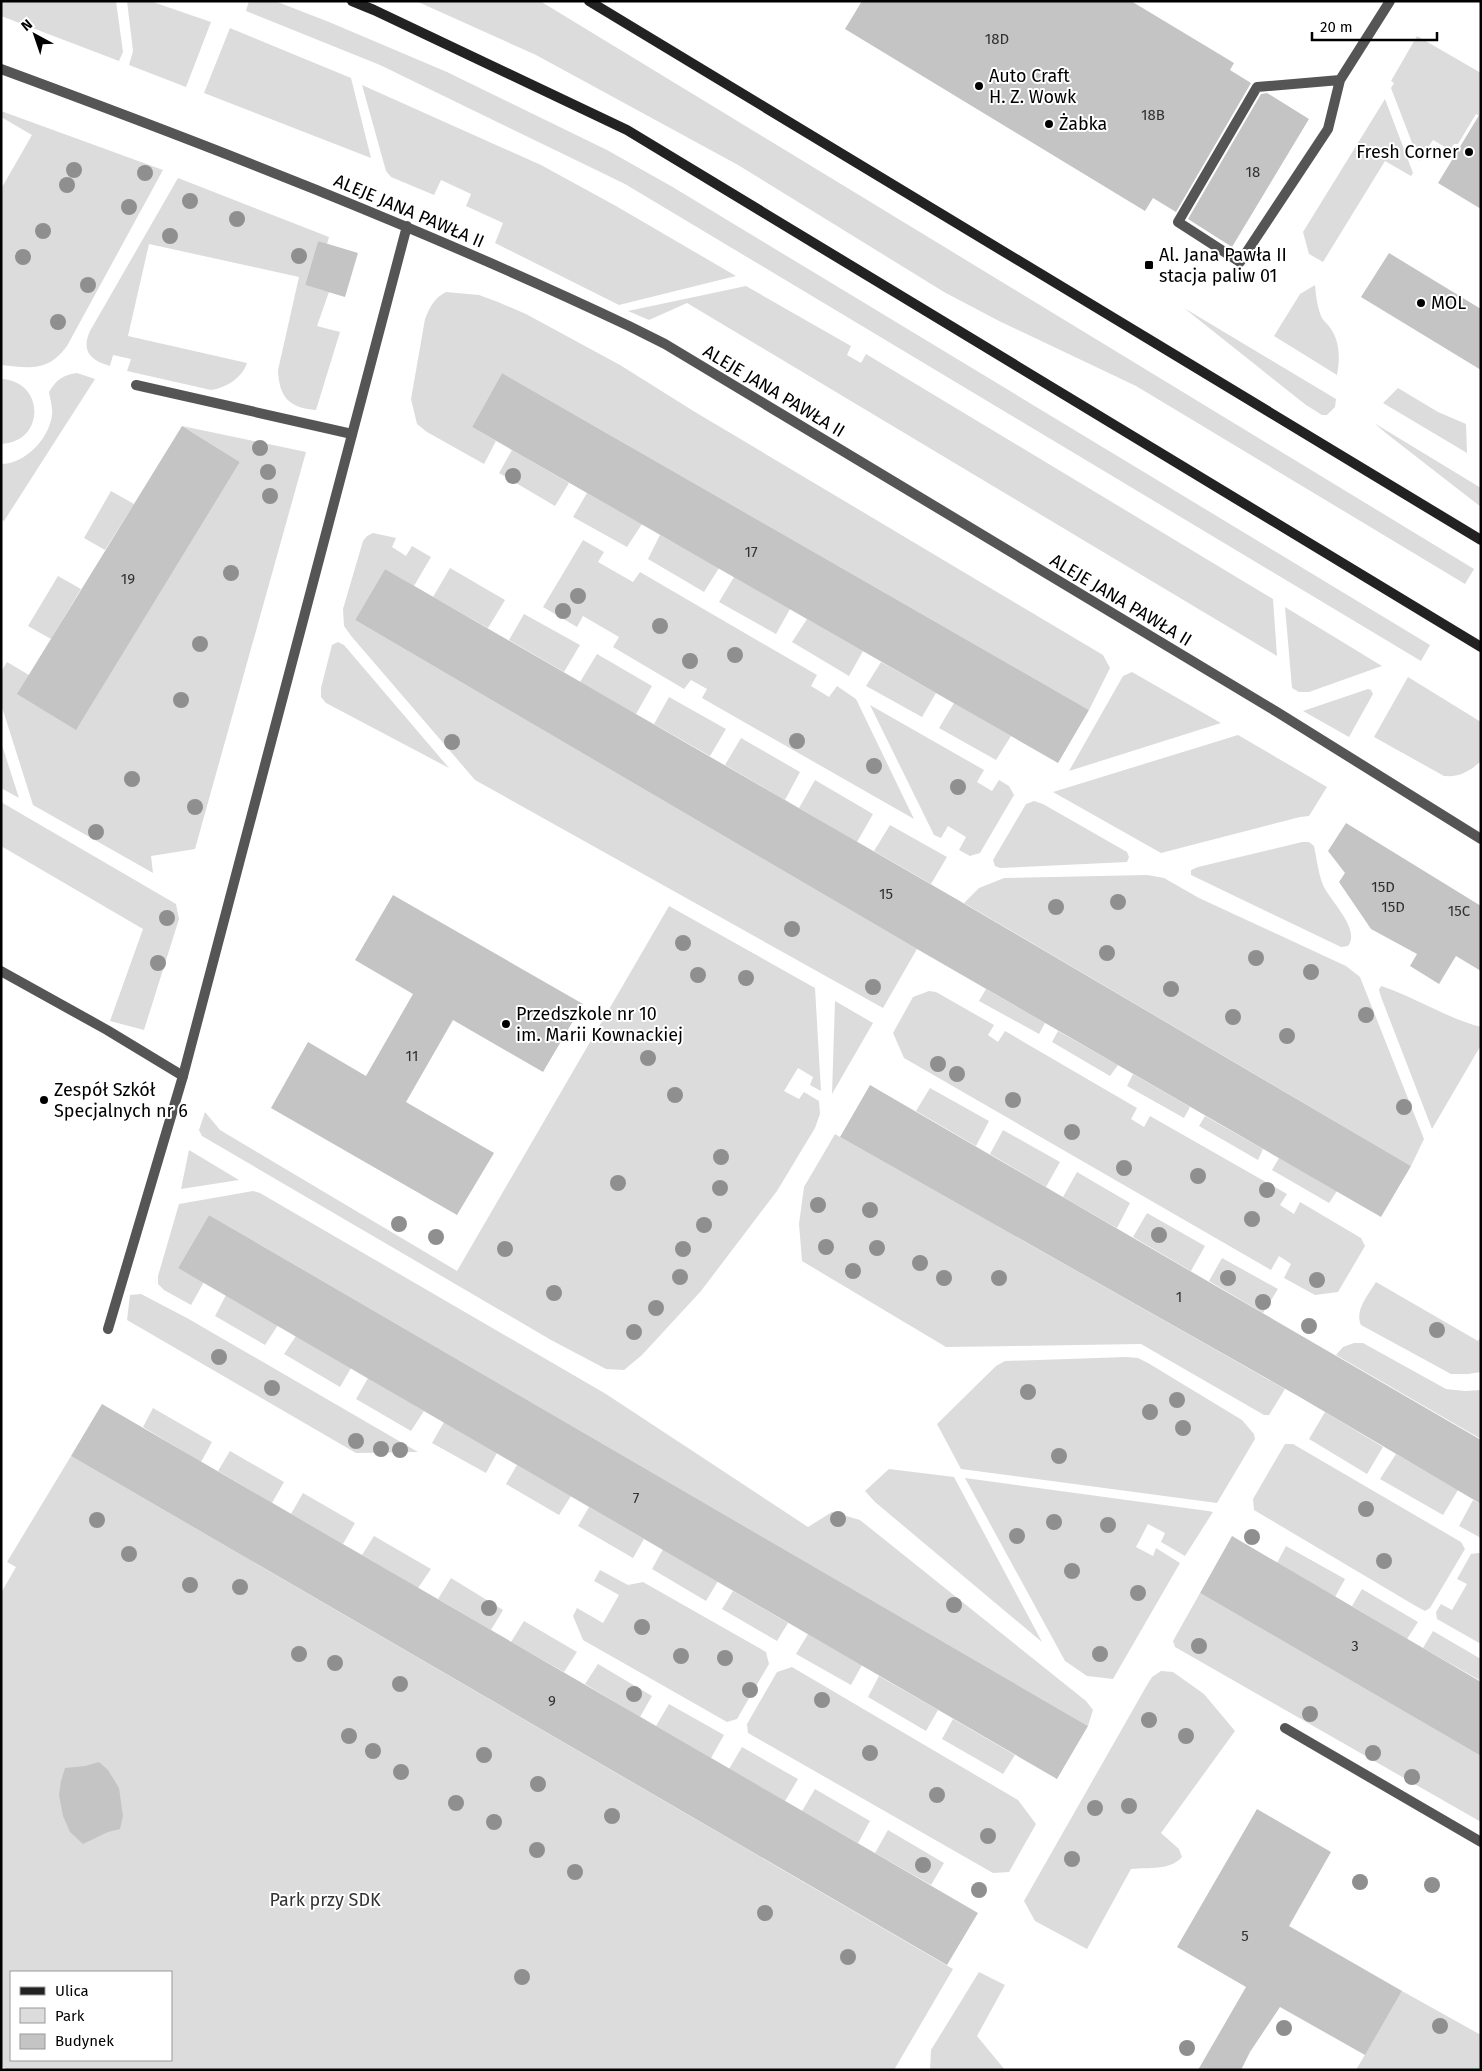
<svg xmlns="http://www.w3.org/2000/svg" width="1482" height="2071" font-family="'Fira Sans',sans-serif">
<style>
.green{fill:#dcdcdc;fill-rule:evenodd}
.building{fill:#c4c4c4}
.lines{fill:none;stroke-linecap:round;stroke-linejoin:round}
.service{stroke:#555;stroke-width:10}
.minor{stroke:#555;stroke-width:10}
.secondary{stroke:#222;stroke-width:10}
.tree{fill:#8f8f8f}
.poi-dot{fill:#000;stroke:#fff;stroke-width:2}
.labels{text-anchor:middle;stroke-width:4;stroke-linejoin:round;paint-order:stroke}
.number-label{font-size:15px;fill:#313131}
.poi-label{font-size:18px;fill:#000;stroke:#fff;text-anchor:start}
.street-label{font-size:18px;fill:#000;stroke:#fff}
.park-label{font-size:18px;fill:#333;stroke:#fff}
</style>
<rect width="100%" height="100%" fill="#fff"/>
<path class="green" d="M1 1H116L123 52 119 61 1 16Z
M127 1H150L211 22 186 87 129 65 133 51Z
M249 1H275L329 22 447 72 607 150 671 186 1430 645 1421 661 625 184 380 65 246 11Z
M416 1H540L1474 569 1465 584 1136 386 999 321 944 292 738 165 536 55Z
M230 28 351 78 371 158 204 93Z
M1417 36 1481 73V117L1476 114 1458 144H1454L1450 150 1433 140 1419 161 1391 88 1394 83 1391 81Z
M362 85 541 165 616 206 736 276 619 305 495 243 503 223 466 206 471 194 441 180 434 195 391 177 386 171Z
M1385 99 1413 173 1411 176 1385 161 1323 262 1309 254 1303 232Z
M1 111 163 170 67 346C48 372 30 368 1 365V189L32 135 1 117Z
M178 178 329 237 327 244 318 241 305 285 329 292 317 326 340 332 316 410C289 408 279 397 278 370L299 277 149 244 128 336 247 363C242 378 226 388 211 390L127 371 131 359 113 355 110 366C90 360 81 351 90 331Z
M1315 285C1316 296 1317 305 1321 316 1323 321 1328 324 1331 329 1340 342 1340 359 1337 375L1274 336 1300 294Z
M746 286 851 346 847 355 861 363 866 354 1273 599 1277 656 687 303 649 320 628 311Z
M446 292 479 295 498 302 526 314 620 365 695 412 1103 655 1110 668 1089 710 502 373 472 427 496 441 484 464 427 432 417 424 411 399 425 319C430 307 434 298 446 292Z
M1184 308 1336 399 1335 407 1327 415H1322L1306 405Z
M77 373 95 379 4 521 1 519V464C25 464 49 439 52 415 53 408 50 399 49 392 57 379 63 375 77 373Z
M1 379C46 381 45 443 1 444Z
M1398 388 1438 412 1466 424 1467 453 1383 403Z
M1374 423 1481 488V507L1387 434Z
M182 426 306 452 195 849 151 856 153 873 33 805 1 704V672L7 662 29 675 76 729 240 462Z
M512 450 569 483 555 506 499 473Z
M111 491 134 504 105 550 84 538Z
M587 493 642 524 627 547 573 517Z
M373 533 396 538 392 547 406 556 412 546 431 557 414 586 385 569 355 620 917 949 883 1008 475 780 352 637 344 626 343 609 363 541 367 536Z
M660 535 719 568 704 592 648 559Z
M583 540 604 552 598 562 633 582 640 572 817 675 811 686 829 697 837 686 856 699 914 819 702 698 707 689 691 680 684 689 613 647 619 637 583 616 577 627 543 607Z
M450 568 505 600 488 628 433 597Z
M58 576 81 589 51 639 28 626Z
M734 577 790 609 776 634 719 602Z
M1285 607 1382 666 1309 692H1299L1292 688Z
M524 614 580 645 564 672 509 640Z
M807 619 863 651 849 676 792 642Z
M338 642 344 645 449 768 326 703 321 697V688L332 645Z
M597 654 652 686 636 714 580 682Z
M881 662 936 693 922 717 866 686Z
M1132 672 1221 723 1069 771 1123 676Z
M1408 677 1481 722V761C1469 772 1460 777 1444 776L1374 737Z
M1368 689 1371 690 1373 694 1349 737 1303 711Z
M669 697 726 729 710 756 654 724Z
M954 703 1011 736 996 760 939 728Z
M870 705 984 770 977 782 992 791 999 780 1009 786 1014 795 980 853 970 856 959 850 966 837 948 826 941 838 934 835Z
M1238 735 1327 787 1309 816 1300 817 1161 853 1053 792Z
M741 738 800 772 785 800 725 765Z
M1 742 19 798 1 788Z
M815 780 873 814 857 842 799 808Z
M1034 801 1043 804 1127 852 1129 857 1127 862 1000 868 995 866 993 860 1026 804Z
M1 802 176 904 179 919 144 1030 110 1021 143 929 1 846Z
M890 825 947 857 931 884 874 851Z
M1302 842H1309L1314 846C1317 860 1318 872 1323 885 1330 901 1361 929 1348 946L1341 947 1191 875V870L1198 867Z
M1147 875 1164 878 1199 898 1346 966 1360 977 1424 1139 1411 1166 964 903 979 888 1004 878Z
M669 906 815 988 821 1091 810 1085 813 1077 798 1068 784 1091 799 1099 804 1092 819 1101 820 1114 815 1128 777 1191 701 1291 642 1355 624 1370 606 1369 551 1340 202 1136 199 1130 205 1112 220 1130 457 1271Z
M1381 986C1415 997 1446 1018 1481 1027V1045L1432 1129 1381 997 1379 990Z
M986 989 1045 1023 1039 1034 979 1001Z
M929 991 936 992 994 1025 988 1035 998 1042 1005 1031 1137 1108 1131 1119 1144 1127 1150 1116 1287 1194 1280 1205 1294 1214 1300 1202 1361 1238 1365 1246 1338 1292 1315 1295 1284 1278 1291 1264 1279 1256 1271 1270 904 1058 893 1033 913 997Z
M835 1001 873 1023 832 1094Z
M1058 1031 1118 1065 1110 1076 1052 1042Z
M1133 1074 1190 1107 1184 1118 1127 1086Z
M930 1088 989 1121 976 1146 916 1111Z
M1205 1116 1263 1149 1258 1160 1199 1126Z
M1003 1130 1060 1162 1046 1187 990 1154Z
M835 1134 840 1137 1285 1389 1269 1415H1264L1141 1344 946 1347 802 1261 799 1224 804 1187Z
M189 1150 239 1180 181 1189Z
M1279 1158 1337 1191 1329 1203 1272 1170Z
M1077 1172 1130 1203 1117 1228 1063 1197Z
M253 1191 260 1193 606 1394 808 1527 832 1512 860 1520 1086 1701 1093 1710 1088 1726 209 1215 178 1268 204 1282 191 1305 164 1290 158 1284V1276L179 1204Z
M1147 1213 1205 1246 1191 1271 1133 1237Z
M1222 1258 1278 1289 1263 1313 1209 1281Z
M1376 1282 1478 1341 1481 1336V1372L1468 1374H1451L1361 1325C1354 1310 1369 1294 1376 1282Z
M141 1294 187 1318 418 1452 356 1453 127 1320 130 1295Z
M226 1295 278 1325 265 1345 215 1316Z
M296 1336 351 1368 340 1387 284 1354Z
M1354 1343H1363L1446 1389 1465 1391 1481 1390V1439L1336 1355 1343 1347Z
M1126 1357 1138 1358 1148 1363 1242 1420 1254 1434 1255 1439 1217 1503 961 1469 937 1424 996 1366 1005 1361Z
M368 1378 424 1411 411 1431 356 1399Z
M153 1408 212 1442 201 1462 143 1427Z
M1325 1412 1383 1447 1367 1474 1309 1439Z
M444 1422 497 1453 486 1473 432 1443Z
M1285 1444H1293L1461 1542 1465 1549 1430 1608 1425 1611 1414 1605 1254 1510 1253 1499Z
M230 1451 284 1482 272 1503 218 1471Z
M1396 1454 1458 1490 1443 1515 1380 1479Z
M71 1456 953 1969 894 2070H8L1 2066V1593L16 1567 7 1562ZM11 1972H171V2060H11Z
M517 1465 571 1496 559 1515 506 1484Z
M889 1469 954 1477 1042 1642 875 1502 865 1491Z
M965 1478 1208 1511 1213 1512 1185 1556 1161 1542 1165 1533 1148 1524 1136 1547 1153 1556 1156 1548 1180 1563 1113 1679 1087 1676 1065 1661Z
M303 1493 355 1523 343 1544 291 1514Z
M1473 1500 1481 1504V1538L1459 1526Z
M589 1507 644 1539 633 1558 578 1526Z
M374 1536 431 1569 418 1588 362 1555Z
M1286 1546 1345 1579 1335 1597 1277 1563Z
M663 1549 718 1581 706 1601 652 1569Z
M1478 1553 1481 1554V1644L1437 1619 1436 1612 1441 1604 1452 1610 1467 1584 1457 1579 1471 1554Z
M600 1570 628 1585 643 1582 766 1652 769 1664 737 1719 727 1722 583 1640 573 1616 577 1608 603 1623 619 1595 594 1581Z
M451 1578 503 1610 491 1630 438 1599Z
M1362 1589 1418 1622 1407 1639 1352 1606Z
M733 1591 788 1623 777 1641 722 1609Z
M1200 1593 1481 1756V1822L1175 1647 1173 1641Z
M524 1621 577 1652 564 1672 511 1642Z
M1433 1631 1481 1659V1681L1423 1648Z
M808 1634 862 1665 851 1685 796 1654Z
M598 1664 652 1696 640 1717 585 1684Z
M792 1667 1018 1800 1036 1824 1009 1872 993 1873 748 1733 747 1724 777 1672Z
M1161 1671 1173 1672 1204 1694 1235 1731 1161 1833 1179 1849 1182 1857C1169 1871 1150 1867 1131 1869L1087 1949 1035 1921 1024 1901 1147 1685 1152 1677Z
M879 1676 938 1710 926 1731 868 1697Z
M669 1704 724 1735 711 1758 656 1726Z
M953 1719 1015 1755 1003 1774 942 1739Z
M742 1747 798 1779 785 1801 729 1769Z
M815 1789 870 1821 858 1843 802 1811Z
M888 1830 944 1863 931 1885 875 1853Z
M979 1972 1005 1985 977 2036 1005 2070H930L931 2050Z
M1402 1991 1481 2035V2070H1356Z"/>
<path class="building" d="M862 1H1131L1234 63 1230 70 1251 83 1176 212 1153 198 1145 211 845 29Z
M1267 93 1309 119 1232 247 1188 219 1261 94Z
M1481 112V209L1438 183Z
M318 241 358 253 345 297 305 285Z
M1389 253 1481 309V370L1361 297Z
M502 373 1089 710 1058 763 472 427Z
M182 426 240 462 76 730 17 694Z
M385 569 958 900 1411 1166 1381 1217 917 949 355 620Z
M1346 823 1481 906V971L1456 956 1439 984 1410 966 1417 954 1371 929 1339 882 1345 873 1328 851Z
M393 895 583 1004 543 1072 453 1020 406 1102 494 1153 457 1215 271 1108 308 1042 366 1076 413 994 355 960Z
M870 1085 1481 1440V1504L1298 1396 840 1137Z
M209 1215 1088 1726 1057 1779 178 1268Z
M102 1404 978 1913 947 1965 71 1456Z
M1232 1536 1481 1682V1756L1200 1593Z
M99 1762 108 1770 119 1788 123 1816 120 1829 108 1832 83 1844 70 1832 63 1816 59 1795 61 1781 65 1768 85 1766Z
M1257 1809 1331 1852 1289 1926 1402 1991 1365 2055 1280 2007 1250 2052 1241 2070H1198L1246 1987 1177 1947Z"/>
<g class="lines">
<path class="service" d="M1340 80 1328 129 1240 262 1178 222 1257 87 1340 80 1390 1
M136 385 352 434
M1 971 107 1030 183 1076
M1285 1728 1481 1842"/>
<path class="minor" d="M1 69C213 147 424 229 629 326L665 344 1277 712 1481 839
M108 1329 183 1076 407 226"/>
<path class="secondary" d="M352 1 374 10 627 130 1481 647
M589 1 1481 540"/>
</g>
<g class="tree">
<circle cx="74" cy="170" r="8"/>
<circle cx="145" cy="173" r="8"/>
<circle cx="67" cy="185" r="8"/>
<circle cx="190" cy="201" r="8"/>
<circle cx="129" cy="207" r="8"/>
<circle cx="237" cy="219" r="8"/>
<circle cx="43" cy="231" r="8"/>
<circle cx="170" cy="236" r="8"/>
<circle cx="299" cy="256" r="8"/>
<circle cx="23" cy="257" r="8"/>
<circle cx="88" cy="285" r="8"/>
<circle cx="58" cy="322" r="8"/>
<circle cx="260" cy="448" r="8"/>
<circle cx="268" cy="472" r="8"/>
<circle cx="513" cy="476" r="8"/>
<circle cx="270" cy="496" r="8"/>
<circle cx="231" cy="573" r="8"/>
<circle cx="578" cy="596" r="8"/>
<circle cx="563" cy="611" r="8"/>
<circle cx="660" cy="626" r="8"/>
<circle cx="200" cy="644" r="8"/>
<circle cx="735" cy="655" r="8"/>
<circle cx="690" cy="661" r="8"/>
<circle cx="181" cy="700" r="8"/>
<circle cx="797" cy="741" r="8"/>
<circle cx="452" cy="742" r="8"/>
<circle cx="874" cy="766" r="8"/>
<circle cx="132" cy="779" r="8"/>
<circle cx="958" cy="787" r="8"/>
<circle cx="195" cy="807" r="8"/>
<circle cx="96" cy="832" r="8"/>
<circle cx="1118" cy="902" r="8"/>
<circle cx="1056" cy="907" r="8"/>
<circle cx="167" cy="918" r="8"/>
<circle cx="792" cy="929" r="8"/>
<circle cx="683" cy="943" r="8"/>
<circle cx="1107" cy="953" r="8"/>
<circle cx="1256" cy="958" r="8"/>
<circle cx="158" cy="963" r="8"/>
<circle cx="1311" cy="972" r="8"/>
<circle cx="698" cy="975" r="8"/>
<circle cx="746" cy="978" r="8"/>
<circle cx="873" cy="987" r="8"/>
<circle cx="1171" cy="989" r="8"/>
<circle cx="1366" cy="1015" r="8"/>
<circle cx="1233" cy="1017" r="8"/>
<circle cx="1287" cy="1036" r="8"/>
<circle cx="648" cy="1058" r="8"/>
<circle cx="938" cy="1064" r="8"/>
<circle cx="957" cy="1074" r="8"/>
<circle cx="675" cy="1095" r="8"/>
<circle cx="1013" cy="1100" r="8"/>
<circle cx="1404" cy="1107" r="8"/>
<circle cx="1072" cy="1132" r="8"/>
<circle cx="721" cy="1157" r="8"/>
<circle cx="1124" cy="1168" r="8"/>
<circle cx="1198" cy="1176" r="8"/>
<circle cx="618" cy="1183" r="8"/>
<circle cx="720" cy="1188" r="8"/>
<circle cx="1267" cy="1190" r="8"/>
<circle cx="818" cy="1205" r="8"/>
<circle cx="870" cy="1210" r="8"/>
<circle cx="1252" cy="1219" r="8"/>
<circle cx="399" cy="1224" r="8"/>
<circle cx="704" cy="1225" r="8"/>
<circle cx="1159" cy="1235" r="8"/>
<circle cx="436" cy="1237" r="8"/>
<circle cx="826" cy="1247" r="8"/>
<circle cx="877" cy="1248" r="8"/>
<circle cx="505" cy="1249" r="8"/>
<circle cx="683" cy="1249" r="8"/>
<circle cx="920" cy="1263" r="8"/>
<circle cx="853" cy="1271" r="8"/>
<circle cx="680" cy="1277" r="8"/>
<circle cx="944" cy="1278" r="8"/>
<circle cx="999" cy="1278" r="8"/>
<circle cx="1228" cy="1278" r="8"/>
<circle cx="1317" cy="1280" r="8"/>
<circle cx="554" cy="1293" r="8"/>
<circle cx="1263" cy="1302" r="8"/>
<circle cx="656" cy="1308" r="8"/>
<circle cx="1309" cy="1326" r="8"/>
<circle cx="1437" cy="1330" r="8"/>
<circle cx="634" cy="1332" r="8"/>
<circle cx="219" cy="1357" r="8"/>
<circle cx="272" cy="1388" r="8"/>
<circle cx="1028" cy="1392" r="8"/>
<circle cx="1177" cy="1400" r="8"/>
<circle cx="1150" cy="1412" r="8"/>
<circle cx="1183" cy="1428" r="8"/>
<circle cx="356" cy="1441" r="8"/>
<circle cx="381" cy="1449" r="8"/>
<circle cx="400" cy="1450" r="8"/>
<circle cx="1059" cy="1456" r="8"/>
<circle cx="1366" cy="1509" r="8"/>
<circle cx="838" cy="1519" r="8"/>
<circle cx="97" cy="1520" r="8"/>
<circle cx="1054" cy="1522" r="8"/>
<circle cx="1108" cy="1525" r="8"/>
<circle cx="1017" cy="1536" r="8"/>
<circle cx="1252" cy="1537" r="8"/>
<circle cx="129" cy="1554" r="8"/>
<circle cx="1384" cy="1561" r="8"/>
<circle cx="1072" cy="1571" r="8"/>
<circle cx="190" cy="1585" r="8"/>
<circle cx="240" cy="1587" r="8"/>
<circle cx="1138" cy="1593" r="8"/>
<circle cx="954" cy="1605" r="8"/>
<circle cx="489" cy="1608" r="8"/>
<circle cx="642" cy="1627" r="8"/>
<circle cx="1199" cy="1646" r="8"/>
<circle cx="299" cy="1654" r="8"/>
<circle cx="1100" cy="1654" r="8"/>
<circle cx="681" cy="1656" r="8"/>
<circle cx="725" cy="1658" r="8"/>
<circle cx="335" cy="1663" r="8"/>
<circle cx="400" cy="1684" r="8"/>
<circle cx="750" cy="1690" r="8"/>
<circle cx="634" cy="1694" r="8"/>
<circle cx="822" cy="1700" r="8"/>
<circle cx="1310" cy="1714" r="8"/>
<circle cx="1149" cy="1720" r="8"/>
<circle cx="349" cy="1736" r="8"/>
<circle cx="1186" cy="1736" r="8"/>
<circle cx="373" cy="1751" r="8"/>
<circle cx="870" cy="1753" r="8"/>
<circle cx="1373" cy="1753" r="8"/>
<circle cx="484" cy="1755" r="8"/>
<circle cx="401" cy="1772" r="8"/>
<circle cx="1412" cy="1777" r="8"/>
<circle cx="538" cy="1784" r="8"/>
<circle cx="937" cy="1795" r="8"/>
<circle cx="456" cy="1803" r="8"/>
<circle cx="1129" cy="1806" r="8"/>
<circle cx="1095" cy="1808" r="8"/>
<circle cx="612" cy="1816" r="8"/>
<circle cx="494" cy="1822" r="8"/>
<circle cx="988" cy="1836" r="8"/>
<circle cx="537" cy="1850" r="8"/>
<circle cx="1072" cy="1859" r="8"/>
<circle cx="923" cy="1865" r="8"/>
<circle cx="575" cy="1872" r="8"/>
<circle cx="1360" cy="1882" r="8"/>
<circle cx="1432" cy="1885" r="8"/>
<circle cx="979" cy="1890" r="8"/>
<circle cx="765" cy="1913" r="8"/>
<circle cx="848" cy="1957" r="8"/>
<circle cx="522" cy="1977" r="8"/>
<circle cx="1440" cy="2026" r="8"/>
<circle cx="1284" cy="2028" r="8"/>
<circle cx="1187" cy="2048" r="8"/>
</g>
<g class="poi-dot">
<circle cx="979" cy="86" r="5"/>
<circle cx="1049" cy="124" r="5"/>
<circle cx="1469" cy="152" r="5"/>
<rect x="1144" y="260" width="10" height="10" rx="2.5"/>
<circle cx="1421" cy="303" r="5"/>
<circle cx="506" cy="1024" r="5"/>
<circle cx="44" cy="1100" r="5"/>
</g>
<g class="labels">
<g class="number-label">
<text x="997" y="44">18D</text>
<text x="1153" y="120">18B</text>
<text x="1253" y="177">18</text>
<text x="751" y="557">17</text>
<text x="128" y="584">19</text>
<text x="1383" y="892">15D</text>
<text x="886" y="899">15</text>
<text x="1393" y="912">15D</text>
<text x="1459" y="916">15C</text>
<text x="412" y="1061">11</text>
<text x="1179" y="1302">1</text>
<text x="636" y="1503">7</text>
<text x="1355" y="1651">3</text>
<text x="552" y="1706">9</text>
<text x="1245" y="1941">5</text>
</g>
<g class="poi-label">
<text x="989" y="82">Auto Craft<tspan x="989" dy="21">H. Z. Wowk</tspan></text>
<text x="1059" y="130">Żabka</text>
<text x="1459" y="158" text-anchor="end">Fresh Corner</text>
<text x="1159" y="261">Al. Jana Pawła II<tspan x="1159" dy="21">stacja paliw 01</tspan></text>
<text x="1431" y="309">MOL</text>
<text x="516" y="1020">Przedszkole nr 10<tspan x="516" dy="21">im. Marii Kownackiej</tspan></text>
<text x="54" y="1096">Zespół Szkół<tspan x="54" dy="21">Specjalnych nr 6</tspan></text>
</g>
<g class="street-label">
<text transform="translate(409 211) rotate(23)" y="6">ALEJE JANA PAWŁA II</text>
<text transform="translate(774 391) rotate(31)" y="6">ALEJE JANA PAWŁA II</text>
<text transform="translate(1121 600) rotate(31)" y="6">ALEJE JANA PAWŁA II</text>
</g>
<g class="park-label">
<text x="325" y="1906">Park przy SDK</text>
</g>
</g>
<rect width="1482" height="2071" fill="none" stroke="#000000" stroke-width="5"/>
<rect x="10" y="1971" width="162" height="90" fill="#ffffff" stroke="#999999"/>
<rect x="20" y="1987" width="25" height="8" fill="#222222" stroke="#999999"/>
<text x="55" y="1996" font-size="15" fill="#000000">Ulica</text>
<rect x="20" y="2008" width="25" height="15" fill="#dcdcdc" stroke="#999999"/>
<text x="55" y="2021" font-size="15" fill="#000000">Park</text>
<rect x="20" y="2034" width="25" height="15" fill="#c4c4c4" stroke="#999999"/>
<text x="55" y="2046" font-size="15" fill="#000000">Budynek</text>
<g transform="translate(35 35) rotate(320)" stroke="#ffffff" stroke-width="4" paint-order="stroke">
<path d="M0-4L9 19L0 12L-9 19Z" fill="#000000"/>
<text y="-8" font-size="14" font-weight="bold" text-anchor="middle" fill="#000000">N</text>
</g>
<path d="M1312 32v8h125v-8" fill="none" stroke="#000000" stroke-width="2.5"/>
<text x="1320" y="32" font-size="15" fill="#000000" stroke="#ffffff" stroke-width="4" paint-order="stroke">20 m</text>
</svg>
